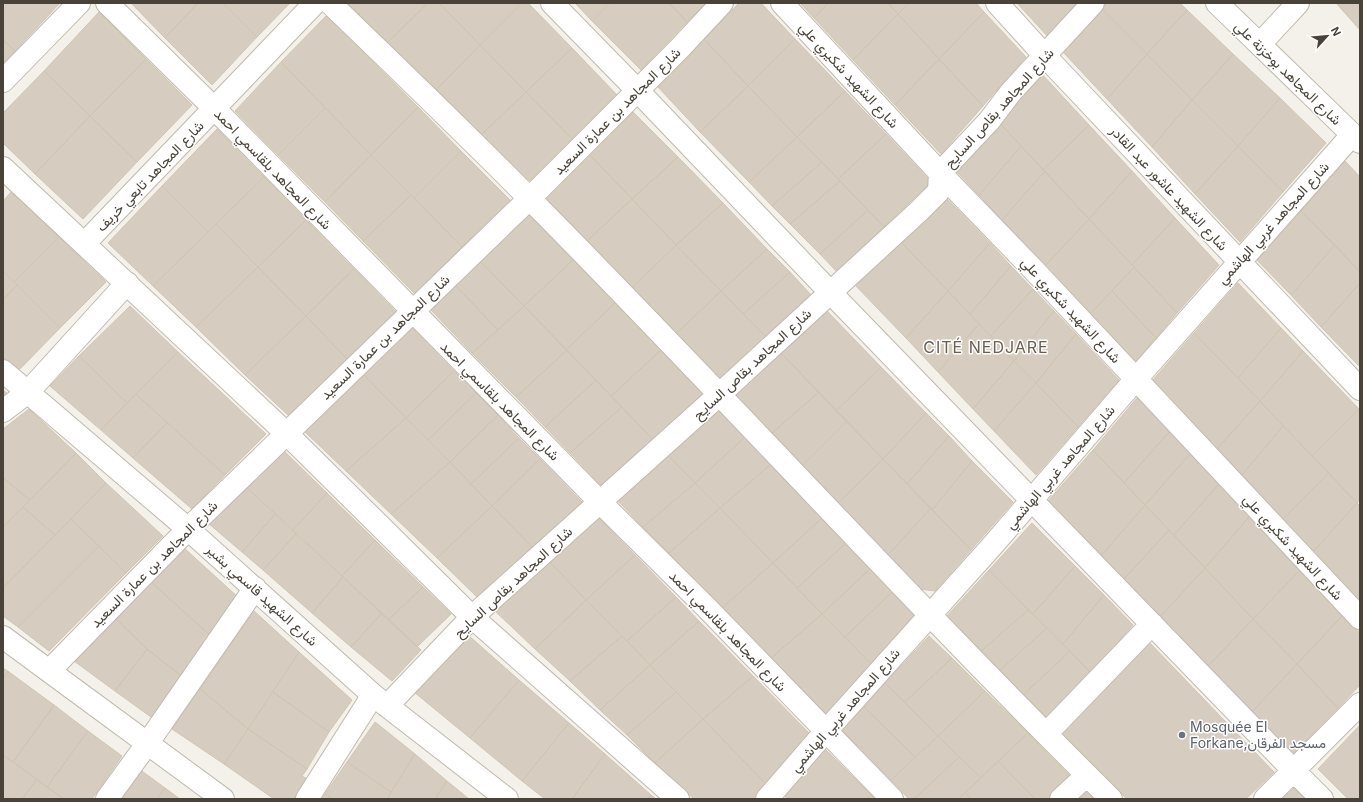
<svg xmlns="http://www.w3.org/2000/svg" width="1363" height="802" font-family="Inter,Vazirmatn,sans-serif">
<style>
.building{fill:#d6cdc0;stroke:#d0c5b3}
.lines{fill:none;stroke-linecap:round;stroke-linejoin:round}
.minor-casing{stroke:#c0b9ad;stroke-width:24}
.minor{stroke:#fff;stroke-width:22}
.worship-dot{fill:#6b7280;stroke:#fff;stroke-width:1.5}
.labels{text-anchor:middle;stroke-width:3;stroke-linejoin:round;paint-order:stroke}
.street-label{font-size:14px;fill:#484238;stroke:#fff}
.worship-label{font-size:14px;fill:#5b616d;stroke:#fff;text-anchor:start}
.quarter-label{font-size:16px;letter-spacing:1px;fill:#6b6050;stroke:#fff}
</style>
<rect width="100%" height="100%" fill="#f4f1ea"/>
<path class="building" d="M3 3H60L15 51 3 40Z
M131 3H198L165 38Z
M198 3H223L257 37 212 85 165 38Z
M223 3H290L257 37Z
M348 3H428L387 43Z
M428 3H439L480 45 435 91 387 43Z
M439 3H522L480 45Z
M522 3H528L572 48 526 92 480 45Z
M575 3H610L592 21Z
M610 3H669L687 22 641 70 592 21Z
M669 3H706L687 22Z
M739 3H761L795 39 748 86 704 39Z
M800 3H828L814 18Z
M828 3H888L898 14 853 60 814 18Z
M888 3H909L898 14Z
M909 3H976L984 12 939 59 898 14Z
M1017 3H1081L1050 39Z
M1107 3H1180L1187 10 1147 54 1102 9Z
M1336 3H1360V30Z
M1102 9 1147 54 1107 99 1063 52Z
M1187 10 1233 54 1192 100 1147 54Z
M99 12 146 59 90 116 44 71Z
M984 12 1026 57 983 106 939 59Z
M898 14 939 59 895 105 853 60Z
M327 15 418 107 371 155 281 62Z
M704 39 748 86 700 132 658 87Z
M795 39 845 91 797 137 748 86Z
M3 40 15 51 3 63Z
M480 45 526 92 480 136 435 91Z
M572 48 618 96 573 140 526 92Z
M1147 54 1192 100 1152 147 1107 99Z
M1233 54 1280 98 1238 146 1192 100Z
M146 59 192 105 137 162 90 116Z
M939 59 983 106 941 154 895 105Z
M281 62 325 108 278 155 235 111Z
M44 71 90 116 35 174 3 143V113Z
M1040 72 1089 125 1043 170 998 121Z
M748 86 797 137 749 182 700 132Z
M845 91 886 134 838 179 797 137Z
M526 92 573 140 531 180H522L480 136Z
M1280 98 1326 143 1283 192 1238 146Z
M1192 100 1238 146 1195 194 1152 147Z
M418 107 461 151 414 198 371 155Z
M325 108 371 155 325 202 278 155Z
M633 112 678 157 632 199 589 154Z
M90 116 137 162 83 219 35 174Z
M998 121 1021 146 979 195 955 170Z
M1089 125 1132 171 1089 219 1043 170Z
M217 129 264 177 208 232 162 186Z
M886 134 931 182 884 227 838 179Z
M797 137 822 162 772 206 749 182Z
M1021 146 1045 171 1002 220 979 195Z
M1238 146 1283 192 1240 242 1195 194Z
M461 151 510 200 462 247 414 198Z
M589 154 632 199 587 241 545 197Z
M371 155 411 195 363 241 325 202Z
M678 157 723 203 676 245 632 199Z
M1345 161 1360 177V272L1301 211Z
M822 162 840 181 790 224 772 206Z
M1045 171 1089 219 1045 266 1002 220Z
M1132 171 1175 218 1132 265 1089 219Z
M264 177 306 220 258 267 216 224Z
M840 181 868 210 820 254 790 224Z
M162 186 208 232 153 286 108 243Z
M12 191 59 237 14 282 3 271V201Z
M411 195 462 247 415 294 363 241Z
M946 198 990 243 948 291 900 241Z
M632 199 676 245 632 288 587 241Z
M723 203 767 249 721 291 676 245Z
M868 210 884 227 837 272 820 254Z
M1301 211 1335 245 1291 295 1257 260Z
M529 212 574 259 524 306 479 260Z
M1175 218 1219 265 1177 313 1132 265Z
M1089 219 1134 267 1090 314 1045 266Z
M306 220 354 269 306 316 258 267Z
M216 224 258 267 196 327 153 286Z
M59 237 106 282 60 328 14 282Z
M900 241 948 291 906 338 855 285Z
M990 243 1011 266 970 314 948 291Z
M676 245 721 291 676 334 632 288Z
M1335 245 1360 272V283L1321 327 1291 295Z
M767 249 790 272 743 314 721 291Z
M574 259 616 302 566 350 524 306Z
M479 260 524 306 498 330 455 285Z
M1011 266 1033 289 991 336 970 314Z
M258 267 306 316 245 375 196 327Z
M1134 267 1177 313 1156 338 1112 291Z
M354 269 396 312 347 359 306 316Z
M3 271 17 285 3 300Z
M790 272 812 296 766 337 743 314Z
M1238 283 1281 328 1238 378 1194 333Z
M1360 283V367L1321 327Z
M17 285 60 328 17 372 3 358V300Z
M455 285 498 330 472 353 430 309Z
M1033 289 1054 311 1014 361 991 336Z
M721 291 766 337 720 380 676 334Z
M948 291 979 324 938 372 906 338Z
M1112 291 1156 338 1135 362 1090 314Z
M616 302 661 350 611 396 566 350Z
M130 306 178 352 127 403 79 356Z
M524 306 567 350 516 397 472 353Z
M827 311 881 367 836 411 781 353Z
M1054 311 1076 334 1036 383 1014 361Z
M306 316 347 359 289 416 245 375Z
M979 324 1014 361 973 409 938 372Z
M411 327 454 371 406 418 363 374Z
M1281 328 1303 351 1260 401 1238 378Z
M1194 333 1260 401 1216 450 1151 382Z
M1076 334 1119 380 1078 427 1036 383Z
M567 350 596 380 545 427 516 397Z
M661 350 704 394 653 440 611 396Z
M1303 351 1359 409 1312 456 1260 401Z
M178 352 266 434 225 475 136 394Z
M781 353 819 392 771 434 735 395Z
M79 356 127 403 101 430 50 386Z
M1014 361 1036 383 994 431 973 409Z
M881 367 926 413 883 459 836 411Z
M454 371 476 393 428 440 406 418Z
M363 374 406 418 346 471 304 431Z
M596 380 622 407 570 453 545 427Z
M1036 383 1078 427 1036 475 994 431Z
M3 390 8 394 3 398Z
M819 392 847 421 802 466 771 434Z
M476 393 498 415 450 462 428 440Z
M136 394 167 423 133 458 101 430Z
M1137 398 1169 432 1124 483 1093 450Z
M1260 401 1283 426 1241 476 1216 450Z
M622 407 653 440 602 486 570 453Z
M29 409 76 453 30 500 3 478V429Z
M1359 409 1360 410V499L1357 503 1312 456Z
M719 410 745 437 695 483 668 455Z
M926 413 949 436 907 484 883 459Z
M498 415 519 438 471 484 450 462Z
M406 418 450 462 391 514 346 471Z
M847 421 883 459 838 503 802 466Z
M167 423 225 475 192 509 133 458Z
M1283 426 1329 473 1282 520 1241 476Z
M1169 432 1190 454 1145 505 1124 483Z
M949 436 972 461 932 510 907 484Z
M745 437 771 464 720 508 695 483Z
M519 438 540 459 492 506 471 484Z
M283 450 327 493 293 530 245 486Z
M1093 450 1145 505 1101 556 1048 501Z
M76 453 106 483 55 535 23 507Z
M1190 454 1219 484 1174 535 1145 505Z
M668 455 695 483 643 527 618 501Z
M540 459 583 503 533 548 492 506Z
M883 459 931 508 888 555 838 503Z
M972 461 1013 502 971 550 932 510Z
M450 462 492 506 437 558 391 514Z
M771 464 822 518 773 563 720 508Z
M1329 473 1357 503 1313 552 1282 520Z
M3 478 30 500 3 527Z
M106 483 163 536 126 573 71 519Z
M695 483 720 508 669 553 643 527Z
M1219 484 1250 516 1205 568 1174 535Z
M245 486 275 514 242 552 208 523Z
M327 493 375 540 342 576 293 530Z
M1357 503 1360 506V593L1356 597 1313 552Z
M1145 505 1169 530 1123 580 1101 556Z
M492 506 533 548 478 598 437 558Z
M23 507 55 535 3 588V527Z
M720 508 773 563 722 608 669 553Z
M931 508 971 550 935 591 920 589 888 555Z
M275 514 296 534 263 570 242 552Z
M1250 516 1300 570 1253 619 1205 568Z
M599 518 635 555 586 600 550 562Z
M822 518 846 543 797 588 773 563Z
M71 519 99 546 18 627 3 616V588Z
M1032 523 1075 566 1033 614 989 570Z
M1169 530 1205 568 1159 618 1123 580Z
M296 534 343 577 312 613 263 570Z
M375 540 423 587 388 620 342 576Z
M846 543 871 568 822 614 797 588Z
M99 546 126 573 49 651 18 627Z
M184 548 239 598 212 637 151 582Z
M635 555 676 597 627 641 586 600Z
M550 562 586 600 535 649 495 611Z
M773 563 822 614 771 658 722 608Z
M1075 566 1104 595 1063 644 1033 614Z
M871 568 893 591 845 637 822 614Z
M1205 568 1253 619 1206 668 1159 618Z
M989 570 1028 610 980 652 946 617Z
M1300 570 1343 615 1297 664 1253 619Z
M343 577 382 613 351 647 312 613Z
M151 582 212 637 184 678 147 649 116 619Z
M423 587 451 614 417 647 388 620Z
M893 591 915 614 871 664 845 637Z
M1360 593V602L1356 597Z
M1104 595 1133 625 1091 673 1063 644Z
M676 597 699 621 650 665 627 641Z
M586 600 622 636 570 681 535 649Z
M1028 610 1047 628 998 672 980 652Z
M254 611 299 652 248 729 200 689Z
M382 613 421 650 392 681 351 647Z
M822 614 871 664 827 715 771 658Z
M1343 615 1360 633V685L1338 708 1297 664Z
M116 619 147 649 115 691 74 661Z
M1253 619 1297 664 1250 714 1206 668Z
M699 621 753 676 703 719 650 665Z
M1047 628 1070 651 1022 696 998 672Z
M468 635 519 680 470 738 414 692Z
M622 636 650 665 600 710 570 681Z
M929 636 952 658 905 702 885 683Z
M1147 640 1274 772 1246 799H1127L1059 731Z
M147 649 184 678 155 720 115 691Z
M1070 651 1091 673 1048 723 1022 696Z
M299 652 352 700 329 732 273 692Z
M952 658 985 691 938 736 905 702Z
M1297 664 1338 708 1291 756 1250 714Z
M650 665 676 692 627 735 600 710Z
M3 668 9 672 3 678Z
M9 672 54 705 13 762 3 755V678Z
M753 676 810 734 766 784 703 719Z
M519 680 569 723 522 781 470 738Z
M885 683 938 736 915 757 864 707Z
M200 689 248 729 224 764 172 729Z
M985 691 1028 733 981 778 938 736Z
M273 692 329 732 307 769 248 729Z
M676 692 703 719 655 763 627 735Z
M54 705 88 731 47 787 13 762Z
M864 707 915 757 891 780 842 730Z
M703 719 766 784 753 799H694L655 763Z
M375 722 415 754 391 792 347 762Z
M569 723 605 754 572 799H545L522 781Z
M1360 725V799H1348L1318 769Z
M248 729 307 769 302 776 307 779 295 799H274L224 764Z
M88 731 122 756 92 799H64L47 787Z
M1028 733 1073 779 1051 799H1035L998 761Z
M938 736 959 757 914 799H909L891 780Z
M822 746 871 795 867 799H788L782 794Z
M415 754 447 781 435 799H387Z
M605 754 651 795 648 799H572Z
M4 756 37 779 22 799H3V758Z
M959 757 981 778 958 799H914Z
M998 761 1035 799H971L965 793Z
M347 762 391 792 387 799H333L325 794Z
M139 769 165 788 157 799H118Z
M37 779 47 787 64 799H22Z
M447 781 469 799H435Z
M165 788 180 799H157Z
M1294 788 1305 799H1282Z
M1083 789 1094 799H1073Z
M965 793 971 799H958Z
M325 794 333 799H322Z
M651 795 656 799H648Z
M871 795 875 799H867Z"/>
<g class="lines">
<g class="minor-casing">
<path id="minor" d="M107 3 215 109 600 502 704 605 892 799
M330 3C397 68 465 133 530 199 726 397 913 603 1111 799
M552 3 637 90 830 292 1294 771 1322 799
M782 3 940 173 1030 266 1360 618
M997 3 1045 56 1360 389
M1217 3 1360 142
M1260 44 1298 3
M3 81 79 3
M3 168 286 433 472 617 678 799
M84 244 315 3
M3 371 188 529 373 695 507 799
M3 411 28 392 127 283
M3 637 49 671 223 799
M49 671 188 529 530 198 679 49 722 3
M387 706 472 617 720 394 918 212 939 191 940 173 989 121 1011 92 1093 3
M1046 734 1152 624
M107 799 147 744 255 588
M307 799 373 695
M767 799 826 731 992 546 1136 379 1352 135
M1061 799 1087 775
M1265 799 1360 704"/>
</g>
<use href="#minor" class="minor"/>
</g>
<circle class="worship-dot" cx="1182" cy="735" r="4"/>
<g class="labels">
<g class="street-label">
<text transform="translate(1288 73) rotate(44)" y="5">شارع المجاهد بوخزنة علي</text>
<text transform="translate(849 75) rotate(47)" y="5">شارع الشهيد شكيري علي</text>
<text transform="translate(999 108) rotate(-48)" y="5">شارع المجاهد بقاص السايح</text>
<text transform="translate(617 111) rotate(-45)" y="5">شارع المجاهد بن عمارة السعيد</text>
<text transform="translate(273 169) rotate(46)" y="5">شارع المجاهد بلقاسمي احمد</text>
<text transform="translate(150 176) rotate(-46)" y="5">شارع المجاهد تابعي خريف</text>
<text transform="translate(1169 188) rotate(47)" y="5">شارع الشهيد عاشور عبد القادر</text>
<text transform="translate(1273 223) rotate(-48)" y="5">شارع المجاهد غربي الهاشمي</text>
<text transform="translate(1071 310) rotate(47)" y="5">شارع الشهيد شكيري علي</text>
<text transform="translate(385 337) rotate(-44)" y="5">شارع المجاهد بن عمارة السعيد</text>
<text transform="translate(752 364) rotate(-43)" y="5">شارع المجاهد بقاص السايح</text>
<text transform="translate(500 401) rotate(45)" y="5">شارع المجاهد بلقاسمي احمد</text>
<text transform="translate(1060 467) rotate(-49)" y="5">شارع المجاهد غربي الهاشمي</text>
<text transform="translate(1293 547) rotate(47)" y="5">شارع الشهيد شكيري علي</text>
<text transform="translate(154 564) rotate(-45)" y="5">شارع المجاهد بن عمارة السعيد</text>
<text transform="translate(513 582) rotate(-43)" y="5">شارع المجاهد بقاص السايح</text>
<text transform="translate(262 595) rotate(42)" y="5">شارع الشهيد قاسمي بشير</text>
<text transform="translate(728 631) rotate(46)" y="5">شارع المجاهد بلقاسمي احمد</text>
<text transform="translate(845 710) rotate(-49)" y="5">شارع المجاهد غربي الهاشمي</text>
</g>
<g class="worship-label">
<text x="1190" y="732">Mosquée El<tspan x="1190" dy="16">Forkane,مسجد الفرقان</tspan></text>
</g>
<g class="quarter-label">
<text x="986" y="353">CITÉ NEDJARE</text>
</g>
</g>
<rect width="1363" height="802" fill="none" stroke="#484238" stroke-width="8"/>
<g transform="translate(1327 36) rotate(63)" stroke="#ffffff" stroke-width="3" paint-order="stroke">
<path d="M0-3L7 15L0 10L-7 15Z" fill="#484238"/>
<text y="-6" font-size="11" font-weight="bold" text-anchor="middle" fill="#484238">N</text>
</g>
</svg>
